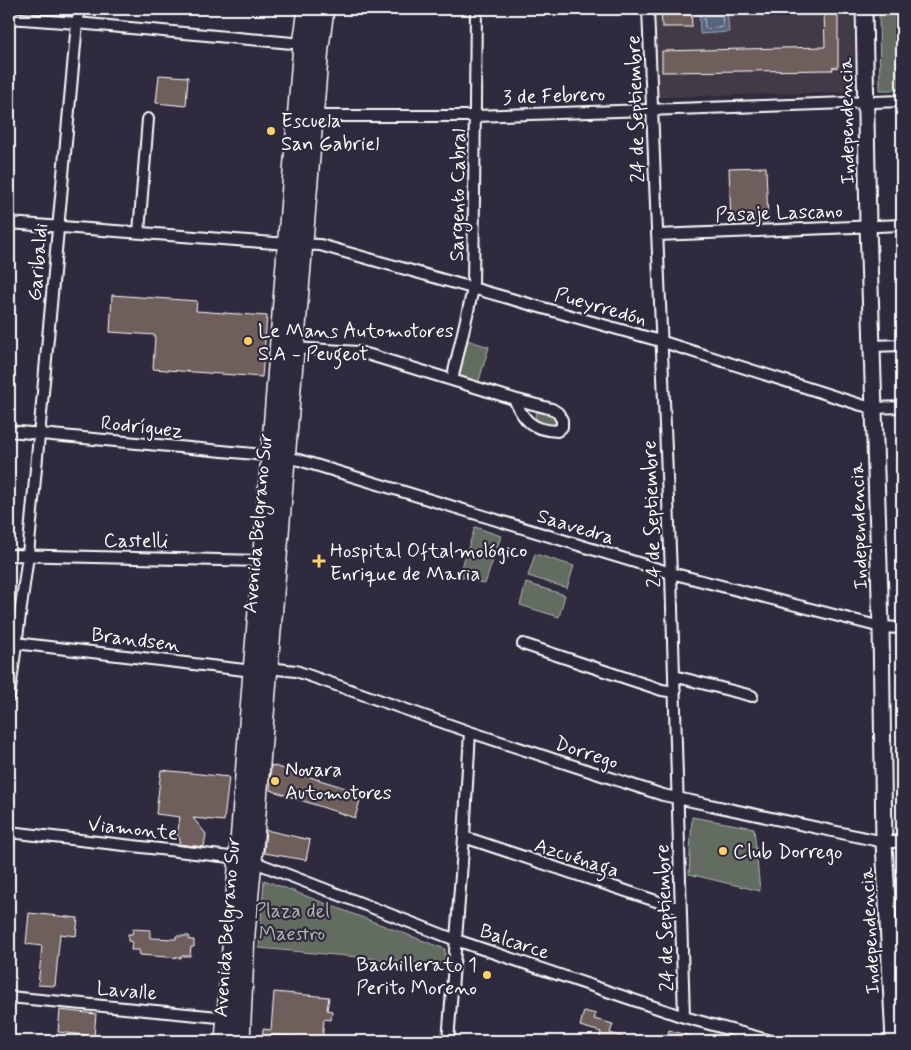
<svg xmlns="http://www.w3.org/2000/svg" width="911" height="1050" font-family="Mynerve,sans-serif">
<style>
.built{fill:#423a46}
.green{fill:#636c60;stroke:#b1b6b0}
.water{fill:#586581;stroke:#9ba3b3}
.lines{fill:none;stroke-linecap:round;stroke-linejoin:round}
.shore{stroke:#bcc1cd;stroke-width:1}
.building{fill:#6e5e5c;stroke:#fff}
.street-casing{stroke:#fff;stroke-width:14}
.secondary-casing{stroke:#fff;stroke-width:19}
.highway-casing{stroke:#fff;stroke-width:22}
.street{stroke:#2f2a3d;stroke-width:10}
.secondary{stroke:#2f2a3d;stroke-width:15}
.highway{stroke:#2f2a3d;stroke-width:19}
.poi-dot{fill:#ffd166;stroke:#2f2a3d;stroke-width:2}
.labels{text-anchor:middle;stroke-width:4.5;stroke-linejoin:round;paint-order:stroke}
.street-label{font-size:20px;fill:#fff;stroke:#2f2a3d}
.poi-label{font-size:20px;fill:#fff;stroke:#2f2a3d;text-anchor:start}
.park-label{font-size:20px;fill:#b1b6b0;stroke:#2f2a3d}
</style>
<rect width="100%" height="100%" fill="#2f2a3d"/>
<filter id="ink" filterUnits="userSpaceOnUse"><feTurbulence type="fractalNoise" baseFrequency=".02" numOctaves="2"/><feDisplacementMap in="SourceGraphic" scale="10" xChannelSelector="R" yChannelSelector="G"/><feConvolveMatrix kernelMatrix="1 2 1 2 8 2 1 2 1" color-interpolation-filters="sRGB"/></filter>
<g filter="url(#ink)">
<path class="built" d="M655 9H853L855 92 658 97Z"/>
<path class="green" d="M879 9H902V90H880Z
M467 340 489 347 478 384 456 377Z
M542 411 556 418 557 423 554 427 543 426 535 417 536 413Z
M475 527 501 536 485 584 459 576Z
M535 554 574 566 567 588 528 576Z
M526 583 565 595 559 617 520 605Z
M692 817 754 828 760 891 689 874Z
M264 880 445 949V965L259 948Z"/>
<path class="water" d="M699 9H727L729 32 700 34Z"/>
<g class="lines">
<path class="shore" d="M703 9 705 27 707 29 723 27 722 9"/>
</g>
<path class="building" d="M661 9H691L692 27H662Z
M824 9H838V67L832 68 833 70 662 72V51L825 47Z
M159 75 188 77 186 106 156 103Z
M766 167 768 222 731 223 729 168Z
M112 295 197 301 196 311 267 316 262 377 153 369 155 335 110 332Z
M271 765 362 793 355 818 270 790Z
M161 770 229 777 224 821 193 818 206 834 204 847 179 844 180 838 177 837 180 817 156 814Z
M266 830 310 840 306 860 264 853Z
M29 913 78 918 76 936 60 934 55 986 38 985 42 946 26 944Z
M133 929 150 930V938L176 939V936H189V940H194V947H191L190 956H182L181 958 140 955 139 950H131L132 942 128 941V934H132Z
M274 992 329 997 327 1010 332 1011 331 1020 324 1019 322 1041H297V1037L272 1035 271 1041H262L263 1029 271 1030Z
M60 1010 96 1014 94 1036 58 1032Z
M584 1011 596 1014 594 1019 613 1024 610 1033 629 1039V1041H599L601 1032 580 1026Z
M669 1030 700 1039V1041H666Z"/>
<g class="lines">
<g class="street-casing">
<path id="street" d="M648 9 671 573 684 1017
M9 18 77 23 303 44
M311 116H476L902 101
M9 223 288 244 320 245 660 341 861 405 873 408 902 407
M139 232 148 119
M657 235 902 225
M872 346 902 345
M294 348 359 352 370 355 514 399 552 409 558 413 562 420V427L557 431C532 430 524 421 514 399
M452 380 473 289 476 9
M9 431 285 457 299 460 671 573 881 627 902 628
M9 555 262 561
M15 643 253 671
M523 644 662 690 675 692
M268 668 296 671 470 732 663 795 884 842H902
M674 676 752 696
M9 697 28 555 77 23 80 9
M9 832 239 858 252 861 456 940 684 1017 771 1041
M464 837 680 909
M9 997 229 1018
M448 1041 464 837 470 732"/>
</g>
<g class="secondary-casing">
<path id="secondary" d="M864 9 868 225 881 627 884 842 894 1041"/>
</g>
<g class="highway-casing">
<path id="highway" d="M225 1041 253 671 271 456 303 44 308 9
M240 1041 245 933 252 861 319 47 324 9"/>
</g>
<use href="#street" class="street"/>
<use href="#secondary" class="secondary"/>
<use href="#highway" class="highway"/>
</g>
</g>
<g class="poi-dot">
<circle cx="271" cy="131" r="5"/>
<circle cx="248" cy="341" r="5"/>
<path d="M316.5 553.5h5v5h5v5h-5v5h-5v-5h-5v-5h5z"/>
<circle cx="275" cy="781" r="5"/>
<circle cx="723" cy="851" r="5"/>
<circle cx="487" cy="975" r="5"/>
</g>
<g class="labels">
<g class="street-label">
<text transform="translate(554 95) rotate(-2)" y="7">3 de Febrero</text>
<text transform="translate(635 109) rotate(-92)" y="7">24 de Septiembre</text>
<text transform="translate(846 121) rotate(-91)" y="7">Independencia</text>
<text transform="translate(457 195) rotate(-89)" y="7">Sargento Cabral</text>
<text transform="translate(779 212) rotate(-2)" y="7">Pasaje Lascano</text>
<text transform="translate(37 262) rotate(-85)" y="7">Garibaldi</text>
<text transform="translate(601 306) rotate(16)" y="7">Pueyrredón</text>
<text transform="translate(142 426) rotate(6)" y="7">Rodríguez</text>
<text transform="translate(651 514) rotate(-92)" y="7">24 de Septiembre</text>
<text transform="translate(257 523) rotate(-85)" y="7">Avenida Belgrano Sur</text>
<text transform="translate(576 526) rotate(17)" y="7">Saavedra</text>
<text transform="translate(858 526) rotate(-92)" y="7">Independencia</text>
<text transform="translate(136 540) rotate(1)" y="7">Castelli</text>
<text transform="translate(136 639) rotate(7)" y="7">Brandsen</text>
<text transform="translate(587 752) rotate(18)" y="7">Dorrego</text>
<text transform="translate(133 828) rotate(6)" y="7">Viamonte</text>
<text transform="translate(577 857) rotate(18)" y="7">Azcuénaga</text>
<text transform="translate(664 918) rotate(-92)" y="7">24 de Septiembre</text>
<text transform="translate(226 927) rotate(-86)" y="7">Avenida Belgrano Sur</text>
<text transform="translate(869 931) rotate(-93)" y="7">Independencia</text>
<text transform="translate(515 941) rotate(19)" y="7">Balcarce</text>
<text transform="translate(127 990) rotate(5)" y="7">Lavalle</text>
</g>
<g class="poi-label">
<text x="281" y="127">Escuela<tspan x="281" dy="23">San Gabriel</tspan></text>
<text x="258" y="337">Le Mans Automotores<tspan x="258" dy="23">S.A - Peugeot</tspan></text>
<text x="330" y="557">Hospital Oftalmológico<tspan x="330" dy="23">Enrique de Maria</tspan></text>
<text x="285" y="776">Novara<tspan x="285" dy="23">Automotores</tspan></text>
<text x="733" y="858">Club Dorrego</text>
<text x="477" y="971" text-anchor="end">Bachillerato 1<tspan x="477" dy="23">Perito Moreno</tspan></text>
</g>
<g class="park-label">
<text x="292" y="917">Plaza del<tspan x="292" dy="23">Maestro</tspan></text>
</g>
</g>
<rect width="911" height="1050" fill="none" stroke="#2f2a3d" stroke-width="30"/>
<rect x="15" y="15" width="881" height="1020" fill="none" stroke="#fff" stroke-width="2" filter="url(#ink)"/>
</svg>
